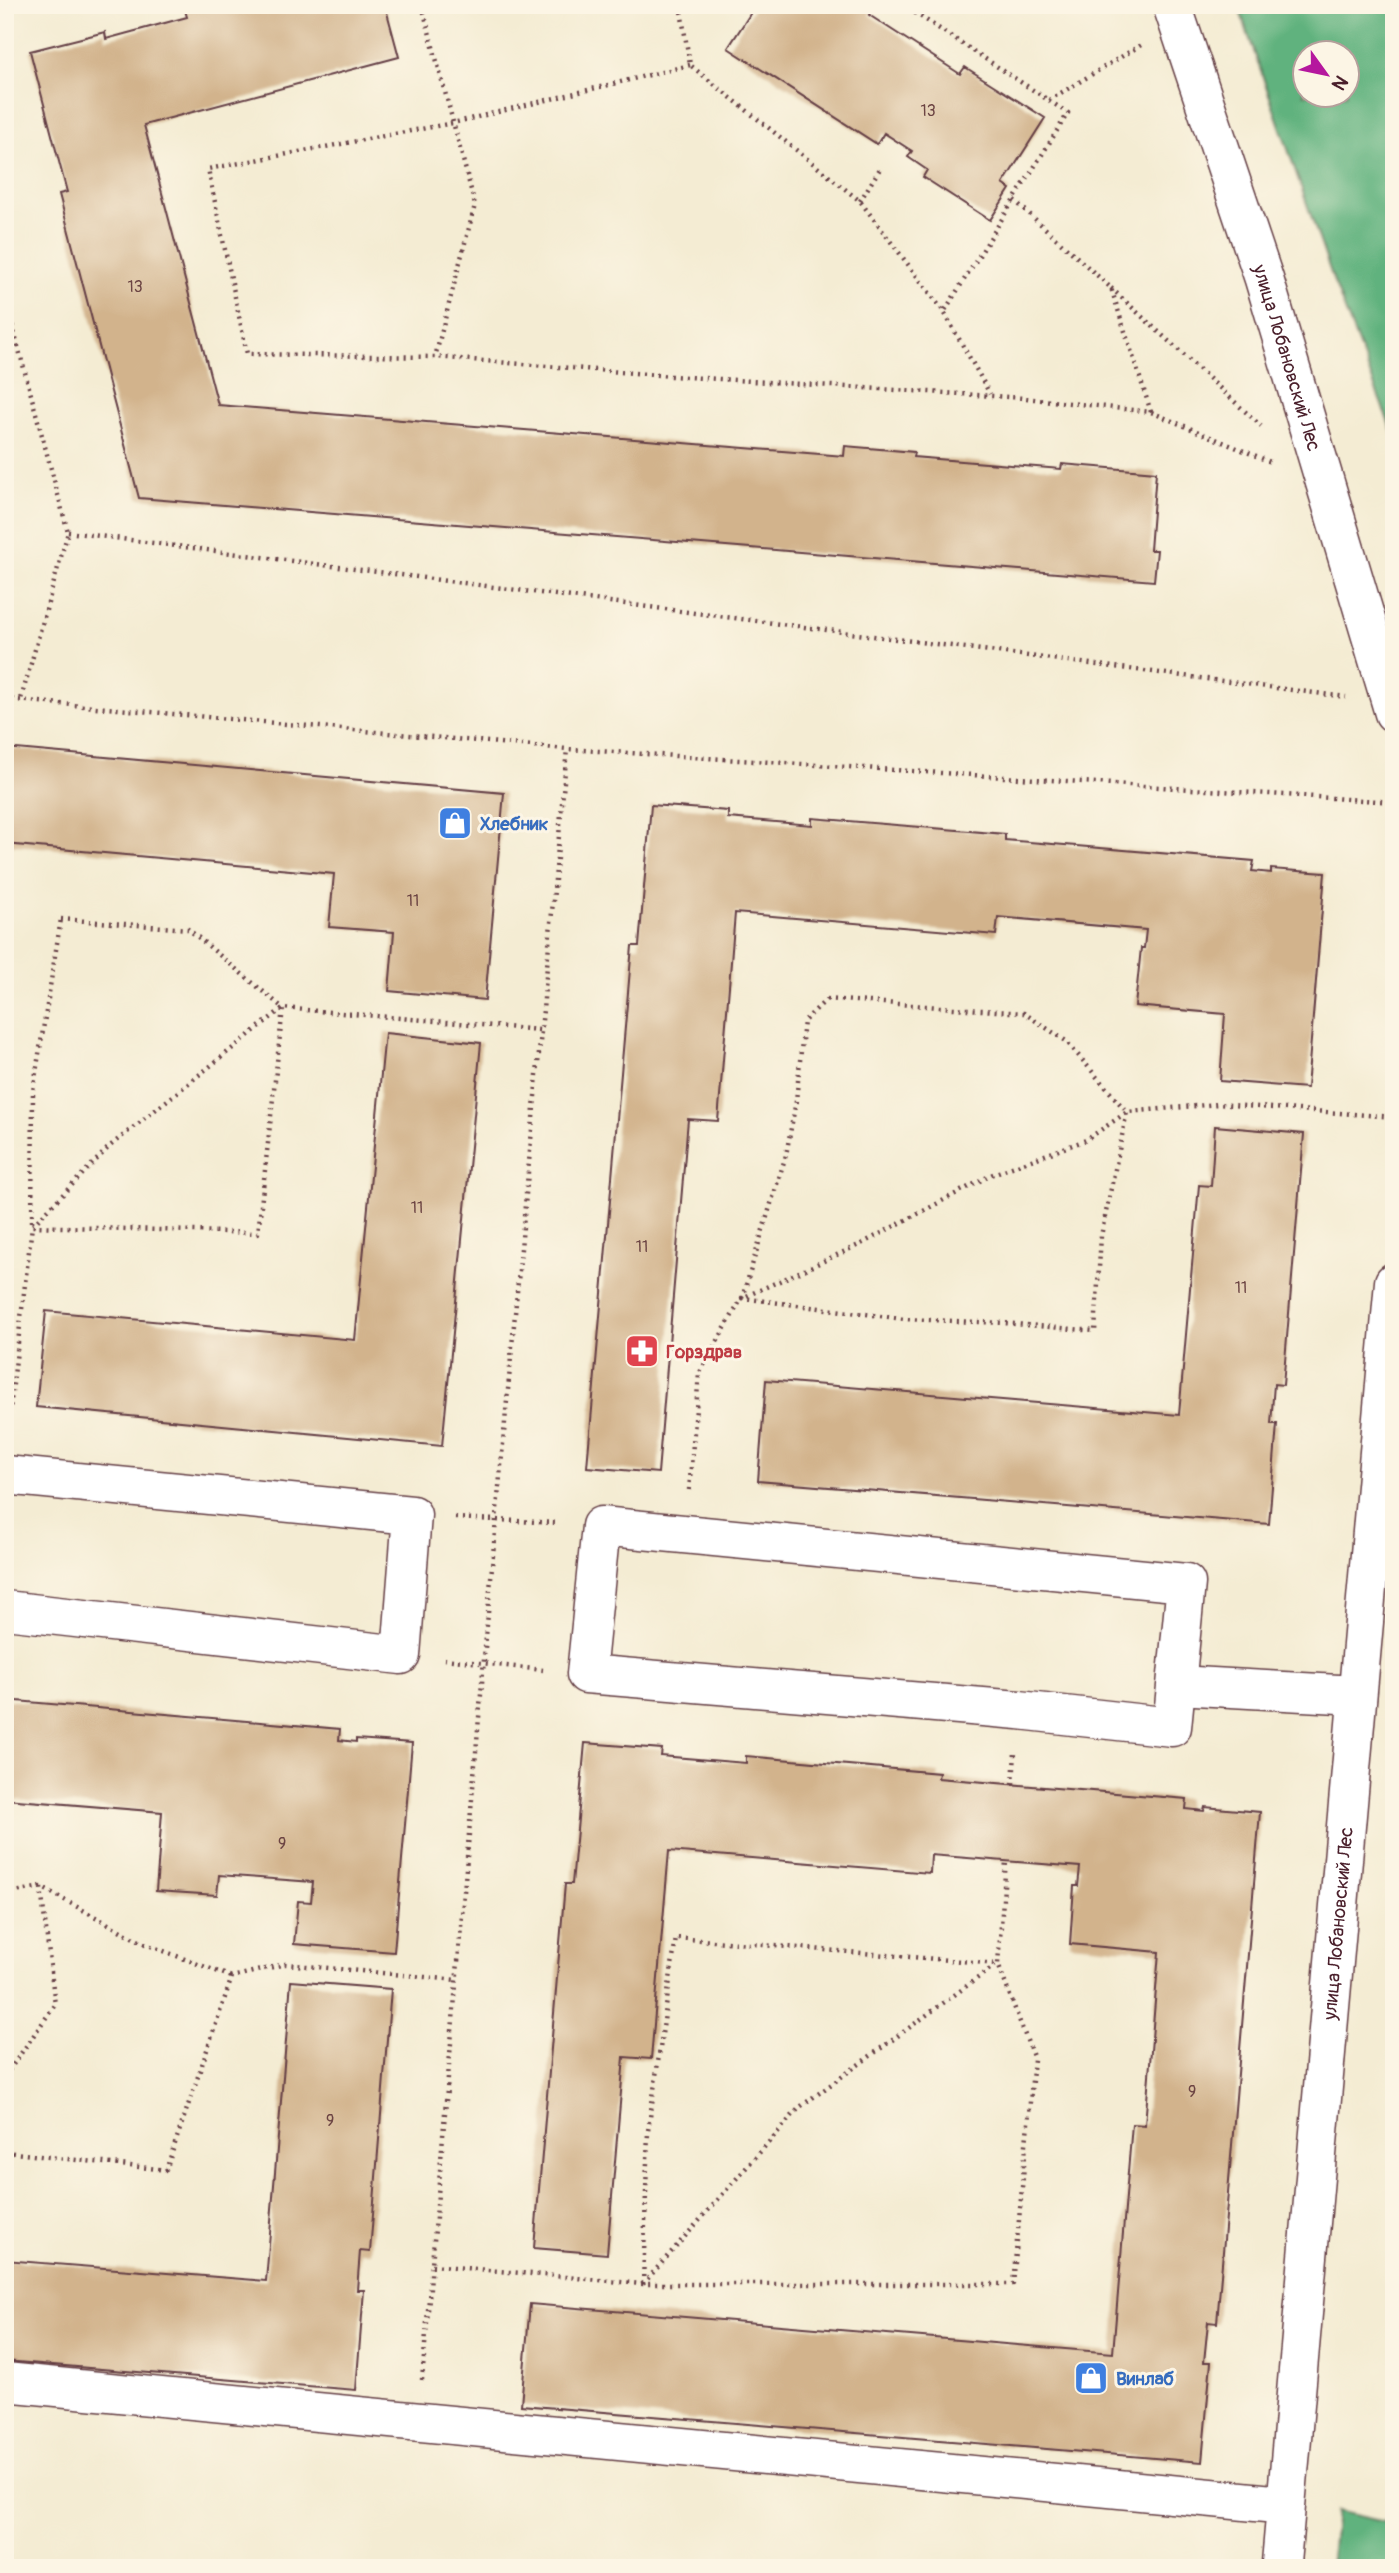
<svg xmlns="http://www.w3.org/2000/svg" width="1399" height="2573" font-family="Pangolin,sans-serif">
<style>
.forest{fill:#60b27e;stroke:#556854;stroke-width:2;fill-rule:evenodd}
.building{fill:#d2b38c}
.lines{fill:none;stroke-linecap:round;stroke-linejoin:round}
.minor-casing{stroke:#643e44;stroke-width:41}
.path{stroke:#643e44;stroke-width:4.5;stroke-dasharray:2 5;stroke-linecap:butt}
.minor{stroke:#fff;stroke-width:38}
.labels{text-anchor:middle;stroke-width:6;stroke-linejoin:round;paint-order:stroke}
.number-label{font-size:16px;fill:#6c4443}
.street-label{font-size:19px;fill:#4a1f2b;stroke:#fcf5e5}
.shop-label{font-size:19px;font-weight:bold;fill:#366cbe;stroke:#fcf5e5;text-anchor:start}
.health-label{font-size:19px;font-weight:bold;fill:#be3a42;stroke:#fcf5e5;text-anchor:start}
</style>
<rect width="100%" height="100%" fill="#fcf5e5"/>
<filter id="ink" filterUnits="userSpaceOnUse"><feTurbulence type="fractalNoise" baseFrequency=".0143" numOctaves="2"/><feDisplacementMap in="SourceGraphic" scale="14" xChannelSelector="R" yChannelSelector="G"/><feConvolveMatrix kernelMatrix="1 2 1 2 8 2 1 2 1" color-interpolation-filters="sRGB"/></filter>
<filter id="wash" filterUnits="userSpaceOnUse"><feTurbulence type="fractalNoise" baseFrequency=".00686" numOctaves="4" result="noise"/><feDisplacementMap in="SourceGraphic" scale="28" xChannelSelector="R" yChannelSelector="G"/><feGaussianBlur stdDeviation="1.57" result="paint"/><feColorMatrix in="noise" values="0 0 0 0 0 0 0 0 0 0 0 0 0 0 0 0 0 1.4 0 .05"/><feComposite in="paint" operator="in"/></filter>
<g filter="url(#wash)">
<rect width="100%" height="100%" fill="#f4ecd3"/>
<path class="forest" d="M1238 5H1394V436L1334 282ZM1304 52H1346V94H1304Z
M1336 2511 1394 2524V2568H1330Z"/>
<g id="blocks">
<path class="building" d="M204 5H385L399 57 144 125 218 405 844 456 845 446 914 452 913 457 1061 469 1062 464 1156 472 1150 550H1157L1154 581 139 498 59 194 67 192 30 51 105 32 106 39 187 17 185 10Z
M756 5H875L869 15 960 74 965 67 1045 118 1003 184 1010 189 990 220 923 177 927 170 908 157 912 151 884 133 877 144 728 48Z
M5 748 504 793 485 1000 389 991 394 932 329 927 334 874 5 844Z
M651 805 728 811V818L812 825V818L1005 834V840L1254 861 1252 871 1271 873V869L1325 873 1307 1088 1220 1081 1225 1014 1135 1006 1141 948H1144L1146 930 998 917 996 935 735 913 718 1121 688 1119 658 1473 587 1467 632 946H639Z
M385 1033 481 1043 442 1446 36 1407 46 1311 355 1340Z
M1215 1126 1304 1134 1283 1385 1274 1384 1271 1424H1277L1269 1524 758 1481 766 1380 1179 1415 1199 1185 1211 1186Z
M5 1700 340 1729 339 1740 356 1742V1739L412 1743 394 1952 294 1944 298 1901 311 1902 313 1882 219 1875 217 1895 156 1891 162 1812 5 1799Z
M585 1743 662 1749 661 1756 746 1763V1756L939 1773 938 1778 1187 1799 1186 1809 1204 1811 1205 1807 1260 1812 1217 2323 1208 2322 1204 2362H1211L1202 2462 521 2405 530 2304 1113 2353 1132 2124 1145 2125 1159 1952 1070 1944 1074 1886H1078L1080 1867 931 1855 930 1873 669 1851 651 2059 624 2057 607 2254 534 2248 565 1884H572Z
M291 1981 391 1989 370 2252 360 2251 357 2290H364L356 2390 5 2361V2260L266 2281Z"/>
</g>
</g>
<g filter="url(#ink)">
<use href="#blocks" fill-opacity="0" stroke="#643e44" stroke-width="2"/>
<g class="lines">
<g class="minor-casing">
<g id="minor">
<path id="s1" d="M1172 5 1264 279 1394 713"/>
<path d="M5 1475 412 1515 401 1655 5 1610"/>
<path d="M601 1526 1186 1583 1172 1727 1019 1710 586 1674Z"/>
<path d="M1177 1685 1357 1695"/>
<path d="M5 2382 1285 2505"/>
<path id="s2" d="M1281 2563 1394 1282"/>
</g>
</g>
<path class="path" d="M422 5 475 205 435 357
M680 5 690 65 860 201 944 312 990 394
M903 5 1068 113 944 312
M5 11 23 5
M690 65 453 123 208 169 247 354 435 357 671 376 1025 398 1151 412 1273 463
M1049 100 1141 45
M1014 200 1111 288 1151 412
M860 201 881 167
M1111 288 1261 426
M5 298 68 532 21 699
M68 532 1346 697
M5 699 567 749 1394 802
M61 919 188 929 283 1008 110 1146 32 1226 33 1091Z
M827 999 1024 1013 1066 1041 1127 1112 1086 1140 993 1174 861 1244 742 1298 786 1155 796 1101 804 1021Z
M7 1434 32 1226 258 1233 283 1008 540 1030
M689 1490 699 1374 742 1298 904 1319 1004 1323 1095 1331 1101 1236 1127 1112 1218 1104 1394 1117
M455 1518 558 1523
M444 1659 543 1670
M1013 1784 1015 1752
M5 1894 41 1887 143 1943 232 1977
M5 2076 55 2005 41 1888
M5 2152 166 2170 232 1977 285 1964 457 1980
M432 2265 643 2284H1013L1034 2059 998 1964 1006 1861
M643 2284 648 2131 676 1938 998 1964
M643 2284 800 2107 997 1964
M422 2380 496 1520 567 749"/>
<use href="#minor" class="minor"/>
</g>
</g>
<defs>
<g id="shop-square" transform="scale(1.75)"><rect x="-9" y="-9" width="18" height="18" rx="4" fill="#3f7fe0" stroke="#fcf5e5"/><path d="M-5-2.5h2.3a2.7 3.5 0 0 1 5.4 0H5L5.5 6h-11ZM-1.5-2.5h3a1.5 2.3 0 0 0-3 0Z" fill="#fff"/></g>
<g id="pharmacy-square" transform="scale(1.75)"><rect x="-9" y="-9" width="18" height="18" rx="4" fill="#e0444e" stroke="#fcf5e5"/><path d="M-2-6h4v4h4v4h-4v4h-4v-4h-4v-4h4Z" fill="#fff"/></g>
</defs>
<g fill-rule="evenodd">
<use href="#shop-square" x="455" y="823"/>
<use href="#pharmacy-square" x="642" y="1351"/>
<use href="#shop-square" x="1091" y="2378"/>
</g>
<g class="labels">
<g class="number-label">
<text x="928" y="116">13</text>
<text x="135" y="292">13</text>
<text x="413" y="906">11</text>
<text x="417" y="1213">11</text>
<text x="642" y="1252">11</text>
<text x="1241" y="1293">11</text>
<text x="282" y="1849">9</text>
<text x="1192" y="2097">9</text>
<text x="330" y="2126">9</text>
</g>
<g class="street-label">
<text dy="7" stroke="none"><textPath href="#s1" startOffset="371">улица Лобановский Лес</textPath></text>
<text dy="7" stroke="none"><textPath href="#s2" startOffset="642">улица Лобановский Лес</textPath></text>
</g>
<g class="shop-label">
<text x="480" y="830">Хлебник</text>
<text x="1116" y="2385">Винлаб</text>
</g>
<g class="health-label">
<text x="666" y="1358">Горздрав</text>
</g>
</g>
<rect width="1399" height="2573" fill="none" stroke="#fcf5e5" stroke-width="28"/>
<g transform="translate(1326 74) rotate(123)"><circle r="33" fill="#fcf5e5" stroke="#b59f9b" stroke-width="2"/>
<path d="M0-5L12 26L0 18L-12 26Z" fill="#b5179e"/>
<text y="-10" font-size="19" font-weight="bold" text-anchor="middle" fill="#4a1f2b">N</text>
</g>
</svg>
